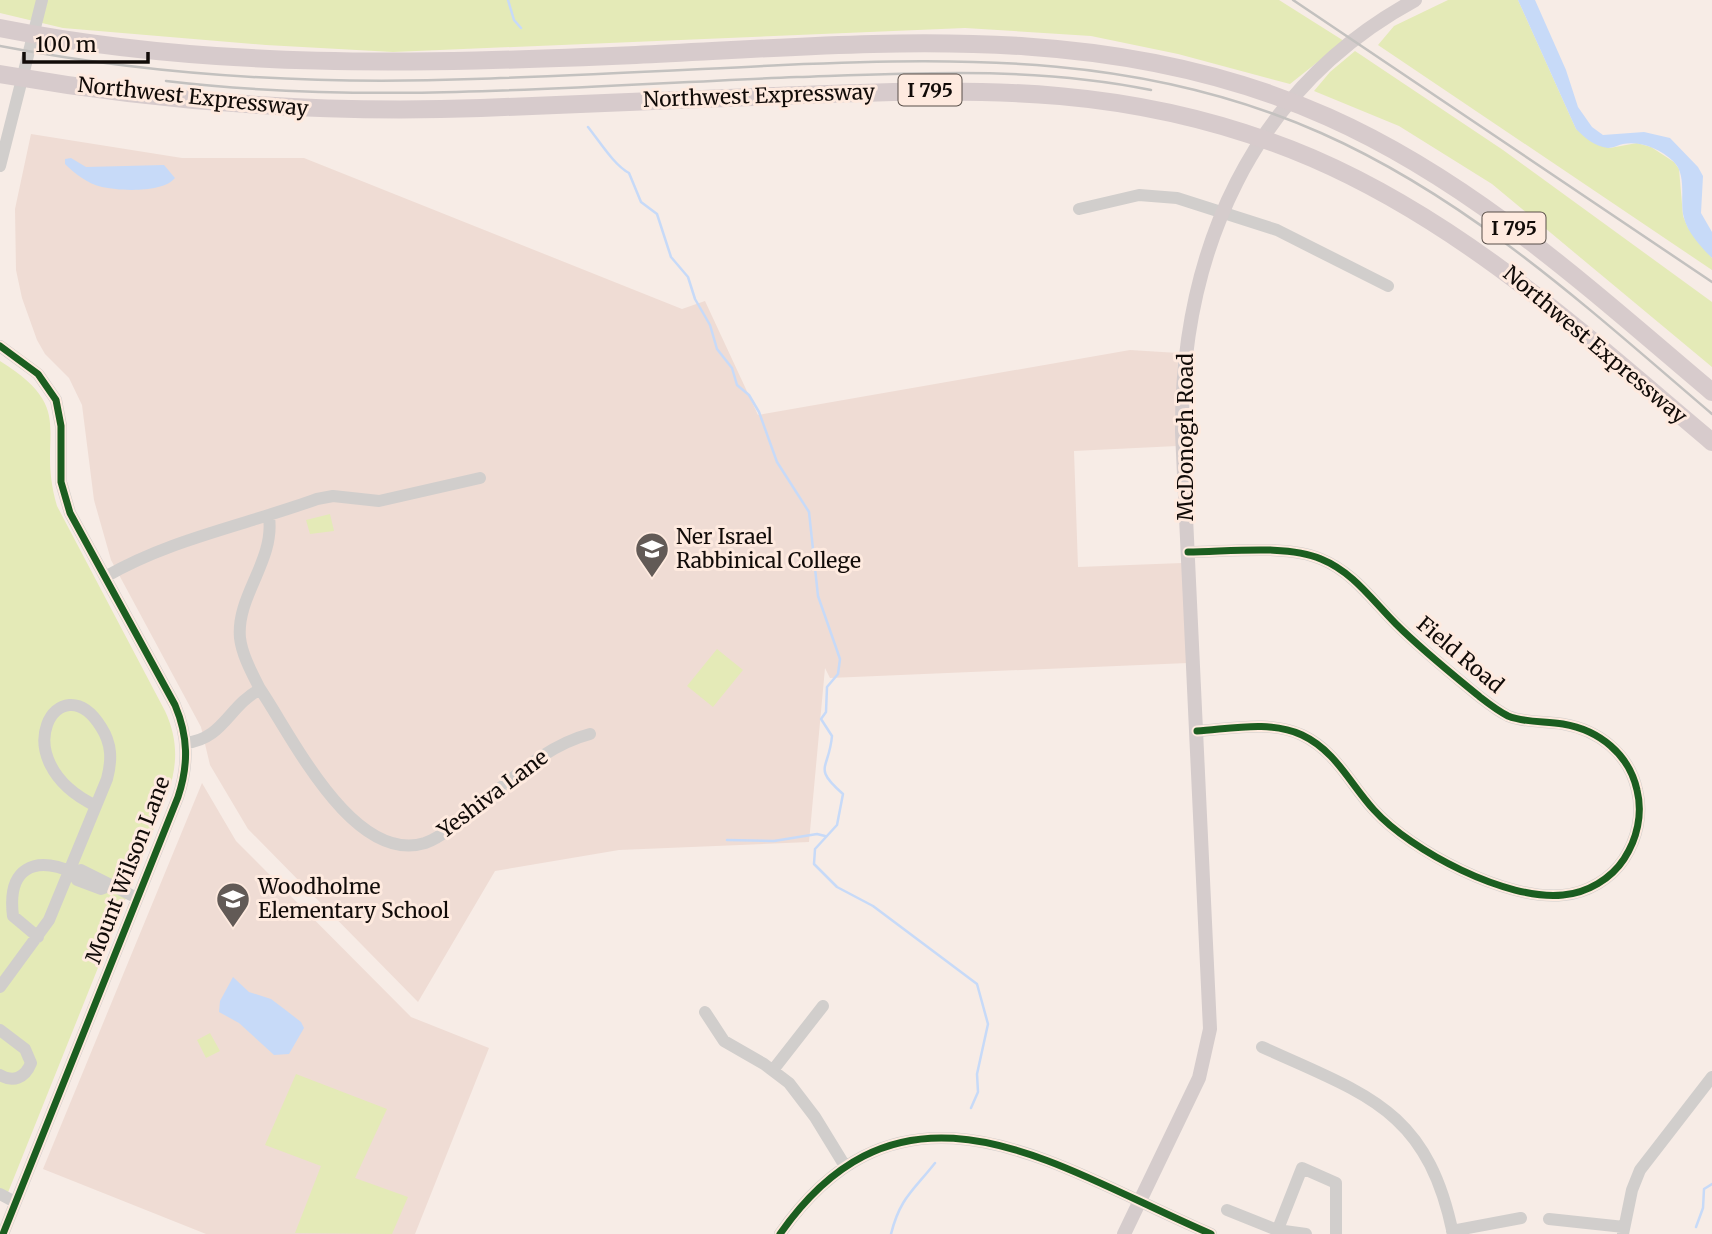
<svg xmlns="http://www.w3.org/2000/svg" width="1712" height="1234" font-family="Merriweather,serif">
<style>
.education{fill:#efdcd4}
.green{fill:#e4eab7}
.water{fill:#c7daf8}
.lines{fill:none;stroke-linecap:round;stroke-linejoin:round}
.stream{stroke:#c7daf8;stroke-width:2.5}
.minor{stroke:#d1cecc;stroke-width:12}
.major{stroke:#d5cccc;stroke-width:14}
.highway{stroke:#d7cbcc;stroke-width:18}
.rail{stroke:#c3c1bf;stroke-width:2.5}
.cycleway-casing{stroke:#feeadf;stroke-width:11}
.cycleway{stroke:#1b5e20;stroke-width:7}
.labels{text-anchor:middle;stroke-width:6;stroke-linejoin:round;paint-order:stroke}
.shield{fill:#feeadf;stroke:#584e48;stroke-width:2}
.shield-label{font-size:19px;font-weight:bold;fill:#110b08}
.street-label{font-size:21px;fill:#110b08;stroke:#feeadf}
.poi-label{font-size:21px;fill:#110b08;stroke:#feeadf;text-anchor:start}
</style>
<rect width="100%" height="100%" fill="#f7ece6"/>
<path class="education" d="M31 134 182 158H304L682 309 705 301 758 415 1130 350 1178 353 1177 446 1074 451 1078 567 1182 563 1188 663 830 678 825 668 809 842 619 850 495 871 418 1002 248 829 210 765 201 727 111 560 94 500 82 405 69 378 45 354 37 340 22 298 16 270 15 209Z
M202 783 236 841 411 1017 489 1048 415 1234H206L43 1169Z"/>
<path class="green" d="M0 0H1279L1344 41 1290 84 1178 54 1091 36 965 28 393 52 266 45 63 28 0 13Z
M1448 0H1518L1576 129 1610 148 1637 143 1651 147 1674 162 1679 169 1683 216 1688 228 1712 258V270L1378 45 1394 26Z
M1355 51 1503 150 1712 302V367L1492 184 1399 126 1314 91 1330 72Z
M0 361C80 411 35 433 57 506L165 711C178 739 178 764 168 793L7 1195 0 1189Z
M330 514 334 531 310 534 306 520Z
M717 649 743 670 713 707 687 686Z
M210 1033 220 1051 206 1058 197 1040Z
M296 1074 387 1109 355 1178 408 1197 392 1234 295 1233 321 1166 265 1145Z"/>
<path class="water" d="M1518 0H1535L1566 70 1578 107 1592 127 1603 135 1644 132 1670 138 1698 167 1703 176 1701 213 1712 232V258C1701 247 1688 233 1684 218 1679 201 1688 175 1673 161 1660 149 1641 141 1623 144 1618 145 1613 148 1608 148 1594 146 1585 138 1576 129Z
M71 158 86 167 164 165 175 178C163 193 120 191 102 187 88 184 74 173 65 164V159Z
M233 977 249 992 271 999 283 1008 301 1022 304 1028 289 1054 274 1055 239 1023 219 1012 220 1001Z"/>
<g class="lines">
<path class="stream" d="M508 0 514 20 521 28
M588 127C600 142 614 165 629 173L641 202 657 214 671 257 688 277 695 299 710 325 717 349 732 368 737 385 749 395 759 412 777 462 809 512 818 596 840 659 838 674 827 687 826 712 821 719 832 736C829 770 812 767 843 794L837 825 815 849 814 864 837 887 873 906 977 984 988 1024 977 1074 978 1092 971 1108
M727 840 774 841 817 834 825 836
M1696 1227 1703 1208 1704 1189 1712 1184
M891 1234C900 1198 913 1191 935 1163"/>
<path class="minor" d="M0 166 42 0
M1079 209 1139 195 1177 198 1277 230 1388 286
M0 346 38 374 56 400 61 426V482L70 513 175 705C188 736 189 764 178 797L3 1234
M1188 552C1226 552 1287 544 1321 559 1353 572 1372 600 1396 624 1422 650 1452 674 1480 697 1489 704 1498 711 1508 716 1525 723 1545 721 1563 724 1599 730 1629 754 1637 790 1643 814 1637 839 1624 859 1611 879 1587 893 1563 895 1507 901 1411 851 1374 810 1350 784 1336 751 1302 735 1270 720 1230 729 1197 731
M105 577C170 539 246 525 317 499L333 496 379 501 480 478
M260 689C292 736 353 865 425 843 448 835 479 804 499 789 527 766 555 743 590 734
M186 743C223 739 228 707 260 689 252 673 242 655 240 638 236 596 275 561 269 517
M74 873 81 870 137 898
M38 937 13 916C7 868 34 855 74 873L77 880 101 889 109 886
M0 987 49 920 107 779C112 760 112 744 101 727 60 661 0 760 96 806
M705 1012 724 1041 764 1064 789 1083 815 1117 845 1166
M0 1030 25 1049 31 1063C25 1078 13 1083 0 1075
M1262 1047C1367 1095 1427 1109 1453 1234
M773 1070 823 1006
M0 1194 15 1202
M1227 1210 1277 1230 1306 1234
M1549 1219 1624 1227
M1452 1231 1521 1218
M780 1234C905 1055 1059 1169 1211 1234
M1276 1234 1302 1168 1336 1183V1234
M1623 1234 1632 1190 1640 1170 1712 1077"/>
<path class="major" d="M1124 1234 1199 1078 1210 1029 1182 432C1181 253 1251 89 1415 0"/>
<path class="highway" d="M0 28C211 70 422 64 636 55 873 44 1105 17 1328 117 1474 182 1591 290 1712 392
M0 74C160 102 319 114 481 108 588 104 694 99 801 95 985 88 1138 84 1312 158 1465 224 1586 336 1712 442"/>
<path class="rail" d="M1293 0 1712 282
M0 46C156 76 314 85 473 79 576 76 679 70 783 65 970 57 1145 55 1321 133 1470 199 1589 309 1712 414
M166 81C375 106 587 85 797 77 915 73 1034 66 1151 90"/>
<g class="cycleway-casing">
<path id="cycleway" d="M0 346 38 374 56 400 61 426V482L70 513 175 705C188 736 189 764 178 797L3 1234
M1188 552C1226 552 1287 544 1321 559 1353 572 1372 600 1396 624 1422 650 1452 674 1480 697 1489 704 1498 711 1508 716 1525 723 1545 721 1563 724 1599 730 1629 754 1637 790 1643 814 1637 839 1624 859 1611 879 1587 893 1563 895 1507 901 1411 851 1374 810 1350 784 1336 751 1302 735 1270 720 1230 729 1197 731
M780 1234C905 1055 1059 1169 1211 1234"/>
</g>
<use href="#cycleway" class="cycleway"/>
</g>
<defs>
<g id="university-pin" transform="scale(1.75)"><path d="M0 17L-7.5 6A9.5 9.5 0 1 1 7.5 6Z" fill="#625a56" stroke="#feeadf"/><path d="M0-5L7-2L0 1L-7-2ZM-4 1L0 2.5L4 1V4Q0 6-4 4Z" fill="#fff"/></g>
<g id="school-pin" transform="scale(1.75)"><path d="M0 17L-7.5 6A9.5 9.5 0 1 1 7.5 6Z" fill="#625a56" stroke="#feeadf"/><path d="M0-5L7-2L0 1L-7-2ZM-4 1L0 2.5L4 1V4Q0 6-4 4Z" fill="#fff"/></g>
</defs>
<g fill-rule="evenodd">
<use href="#university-pin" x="652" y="549"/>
<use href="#school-pin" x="233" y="899"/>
</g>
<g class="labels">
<g class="shield">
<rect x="898.5" y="74.5" width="63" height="31" rx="5"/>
<rect x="1482.5" y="212.5" width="63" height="31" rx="5"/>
</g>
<g class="shield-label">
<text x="930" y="97">I 795</text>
<text x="1514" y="235">I 795</text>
</g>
<g class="street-label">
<text transform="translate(759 96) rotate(-2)" y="7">Northwest Expressway</text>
<text transform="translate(193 97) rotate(6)" y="7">Northwest Expressway</text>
<text transform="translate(1595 345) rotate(40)" y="7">Northwest Expressway</text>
<text transform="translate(1186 437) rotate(-90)" y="7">McDonogh Road</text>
<text transform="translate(1460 655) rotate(40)" y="7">Field Road</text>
<text transform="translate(493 794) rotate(-37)" y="7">Yeshiva Lane</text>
<text transform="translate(128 870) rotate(-69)" y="7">Mount Wilson Lane</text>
</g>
<g class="poi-label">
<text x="676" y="544">Ner Israel<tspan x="676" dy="24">Rabbinical College</tspan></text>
<text x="258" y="894">Woodholme<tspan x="258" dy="24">Elementary School</tspan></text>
</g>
</g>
<path d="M24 52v10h124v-10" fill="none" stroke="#110b08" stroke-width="3.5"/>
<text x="35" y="52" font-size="21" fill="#110b08" stroke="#feeadf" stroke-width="5" paint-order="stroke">100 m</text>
</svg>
